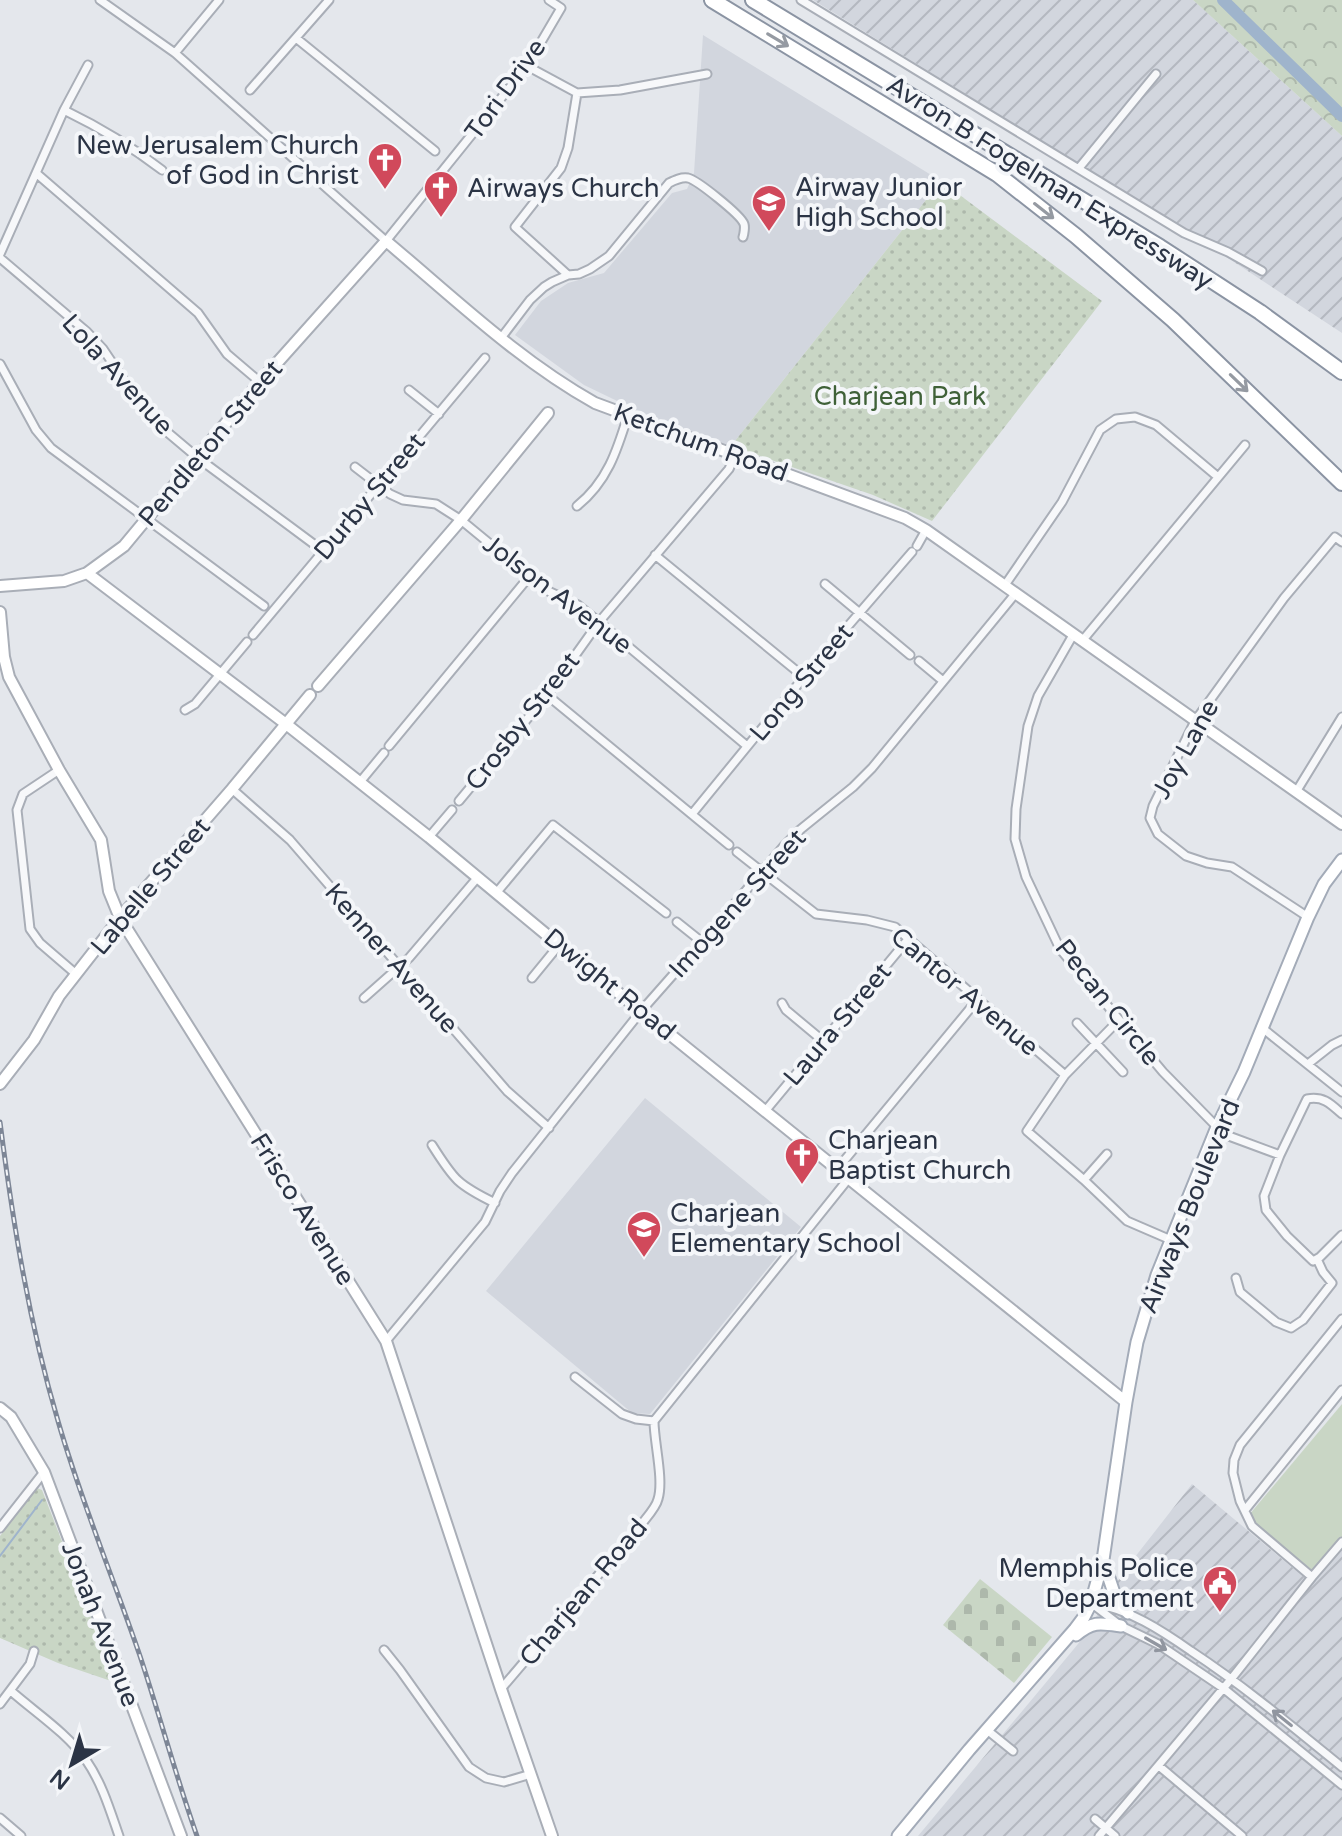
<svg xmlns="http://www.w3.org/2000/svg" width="1342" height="1836" font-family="'Varela Round',sans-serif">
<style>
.built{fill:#d2d6de}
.industrial{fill:url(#industrial-furrows)}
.green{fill:#c9d6c5}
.forest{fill:url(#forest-crowns)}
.cemetery{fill:url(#cemetery-stones)}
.park{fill:url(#park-dots)}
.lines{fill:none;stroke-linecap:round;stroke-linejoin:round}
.stream{stroke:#9fb4cc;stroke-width:2}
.river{stroke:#9fb4cc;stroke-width:12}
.street-casing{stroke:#a9aeb7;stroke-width:11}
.secondary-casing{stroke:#a9aeb7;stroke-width:14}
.primary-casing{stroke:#a3abb8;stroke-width:15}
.highway-casing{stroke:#8b94a3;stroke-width:18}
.street{stroke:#f7f8fa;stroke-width:7}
.secondary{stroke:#fff;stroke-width:10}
.primary{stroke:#fff;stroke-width:11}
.highway{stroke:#fff;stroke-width:14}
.rail-casing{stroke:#7d8696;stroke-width:5}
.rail{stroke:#f4f6f9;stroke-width:2;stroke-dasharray:6;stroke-linecap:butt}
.oneway{stroke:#959aa2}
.oneway2{stroke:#9196a0}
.labels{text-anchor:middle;stroke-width:8;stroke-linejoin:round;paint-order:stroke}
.street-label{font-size:26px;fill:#2b3445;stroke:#f4f6f9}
.poi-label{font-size:26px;fill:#2b3445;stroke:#f4f6f9;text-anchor:start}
.park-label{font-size:26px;fill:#3f6138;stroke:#f4f6f9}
</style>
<defs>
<pattern id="industrial-furrows" width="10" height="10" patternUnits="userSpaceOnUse" patternTransform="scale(2)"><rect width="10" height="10" fill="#d2d6de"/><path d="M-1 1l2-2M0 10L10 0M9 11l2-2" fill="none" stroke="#b4b8c0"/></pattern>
<pattern id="forest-crowns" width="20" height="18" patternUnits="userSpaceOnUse" patternTransform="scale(2)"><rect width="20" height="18" fill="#c9d6c5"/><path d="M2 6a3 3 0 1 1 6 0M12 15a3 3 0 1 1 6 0" fill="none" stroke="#adb8ab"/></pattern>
<pattern id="cemetery-stones" width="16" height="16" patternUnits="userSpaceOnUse" patternTransform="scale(2)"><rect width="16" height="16" fill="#c9d6c5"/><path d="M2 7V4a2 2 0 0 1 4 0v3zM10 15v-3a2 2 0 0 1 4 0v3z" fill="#adb8ab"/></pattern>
<pattern id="park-dots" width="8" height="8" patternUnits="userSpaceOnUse" patternTransform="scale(2)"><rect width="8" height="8" fill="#c9d6c5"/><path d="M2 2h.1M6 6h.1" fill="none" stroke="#adb8ab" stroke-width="1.8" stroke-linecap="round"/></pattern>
</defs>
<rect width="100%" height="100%" fill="#e4e7ec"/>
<path class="built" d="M703 35 941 181 731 446 638 411 584 385 515 335 541 301 568 283 604 273 672 193 687 189 694 173Z
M645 1098 801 1227 650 1414 632 1413 486 1291Z"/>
<path class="industrial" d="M813 0H1193L1342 136V333L1164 216Z
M1192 1484 1312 1584 1342 1548V1836H918L1083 1638 1124 1571Z"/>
<path class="green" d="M1342 1404V1544L1314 1571 1304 1567 1254 1525 1249 1515Z"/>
<path class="forest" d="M1193 0H1342V136Z"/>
<path class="cemetery" d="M980 1579 1052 1637 1014 1683 943 1625Z"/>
<path class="park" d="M941 181 1102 301 932 521 873 495 731 446Z
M37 1488 42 1490 117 1683 58 1663 0 1638V1536Z"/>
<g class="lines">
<path class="stream" d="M0 1556 42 1500"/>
<path class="river" d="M1223 0 1342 116"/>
<g class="street-casing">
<path id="street" d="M100 0 175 53 386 241 527 66 561 8 549 0
M801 0 1184 233 1228 252 1262 271
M296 38 435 151
M175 53 219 0
M527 66 577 93 620 90 707 74
M250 90 329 0
M64 110C99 127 131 146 162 170
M1079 168 1156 74
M36 173 198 313 227 354 260 382
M0 254 64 110 88 65
M0 258 87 332 103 349 138 401 160 426 198 458 315 545
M568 275 515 227 561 168 568 148 577 93
M501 338 530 300 544 287 552 282 568 275 579 274 590 269 609 256 669 183C675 180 681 177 688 178 697 180 741 215 744 224 745 227 744 234 743 237
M0 364 36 430 51 448 264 606
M409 390 439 414
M355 467 390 494 403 500 436 504 461 520 546 590 578 605 599 622 747 746
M577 506C607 482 617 451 628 415
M917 546 926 530
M655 555 804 677
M825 584 910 655
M1005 585 1062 502 1100 430 1116 419 1135 417 1156 425 1218 477
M253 635 485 358
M1073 635 1038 696 1028 726 1016 809 1015 839 1026 877 1060 949 1163 1072 1217 1127 1226 1135 1280 1155
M1082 641 1245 445
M919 661 943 681
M547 695 729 845
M185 710 195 704 247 642
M389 746 528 578
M59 770 23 794 17 810 30 929 40 943 76 974
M360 782 384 753
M232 789 290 840 507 1091 549 1128
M1296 792 1342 717
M459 801 547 695 599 622 729 469 735 455
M692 814 804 677 912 552
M429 837 452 810
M737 852 816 914 867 920 895 927 1065 1075
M497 892 553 825 666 913
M1308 917 1232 867 1207 863 1186 856 1158 834 1150 818 1153 806 1195 721 1284 598 1335 537 1342 542
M677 922 702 942
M532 978 559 945
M364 998 409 958 478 877
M782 1003 786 1010 822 1040
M1119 1020 1065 1075 1027 1131 1084 1180 1127 1221 1171 1240
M1077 1023 1123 1072
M1261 1027 1342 1092
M1308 1064 1332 1045 1342 1040
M766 1110 909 938
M1342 1114C1330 1103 1323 1096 1307 1099L1280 1155 1264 1196 1266 1210 1287 1236 1313 1261 1320 1257 1342 1235
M432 1145C454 1180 458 1185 495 1203
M838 1168 978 999
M1084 1180 1107 1154
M1236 1278 1240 1292 1276 1322 1291 1328 1303 1320 1332 1283 1323 1272 1317 1259
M386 1341 485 1222 500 1191 512 1173 642 1010 702 942 783 847 801 829 853 787 872 768 1016 593
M575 1377 622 1414 636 1419 654 1421
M1245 1510 1342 1390
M0 1528 44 1472
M1312 1577 1252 1526 1240 1501 1233 1473 1234 1460 1240 1445 1342 1319
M1091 1603 1121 1626 1158 1644 1223 1688 1342 1785
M1092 1603C1129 1609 1161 1630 1191 1651 1244 1686 1293 1727 1342 1767
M384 1650 400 1670 469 1767 486 1778 504 1782 531 1774
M501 1689 640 1526C646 1518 656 1508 658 1499 664 1480 654 1442 654 1421L849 1178
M11 1691C36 1713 67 1733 86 1760 102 1783 110 1810 119 1836
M0 1704 30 1664 34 1651
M987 1730 1013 1751
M1159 1766 1242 1836
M0 1818 21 1836
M1095 1819 1115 1836
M1099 1836 1232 1678 1312 1577 1342 1542"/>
</g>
<g class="secondary-casing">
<path id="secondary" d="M87 573 286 724 429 837 559 945 1126 1402
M0 586 64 581 87 573 124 546 260 382 386 241C453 297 518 360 595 403L905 518 926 530 1342 824
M0 612 4 657 9 677 59 770 101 840 109 891 120 918 386 1341 501 1689 552 1836
M318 686 461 520 548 413
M0 1084 34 1040 59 996 120 918 232 789 310 695
M0 1408 11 1417 44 1472 181 1836"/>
</g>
<g class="primary-casing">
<path id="primary" d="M1103 1560 1115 1596 1128 1613
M1076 1635C1093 1621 1100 1623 1121 1626
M898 1836 969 1750 1075 1629 1084 1617 1091 1603 1103 1560 1126 1402 1137 1342 1157 1275 1217 1127 1244 1072 1308 917 1324 884 1342 860"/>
</g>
<g class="highway-casing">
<path id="highway" d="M712 0 997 174 1076 236 1173 320 1342 483
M753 0 1160 247 1260 312 1342 372"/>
</g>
<use href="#street" class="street"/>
<use href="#secondary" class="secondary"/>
<use href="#primary" class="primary"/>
<use href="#highway" class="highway"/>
<g class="rail-casing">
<path id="rail" d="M0 1122C13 1223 29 1323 58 1421 81 1501 113 1577 140 1656 160 1716 176 1777 197 1836"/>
</g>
<use href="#rail" class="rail"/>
</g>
<defs><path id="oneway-shaft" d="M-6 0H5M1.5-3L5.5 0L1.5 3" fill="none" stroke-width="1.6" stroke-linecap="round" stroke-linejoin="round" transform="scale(2)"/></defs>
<g class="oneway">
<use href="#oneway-shaft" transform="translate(778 40) rotate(31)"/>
<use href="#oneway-shaft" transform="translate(1044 211) rotate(38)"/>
<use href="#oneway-shaft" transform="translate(1239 383) rotate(44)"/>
</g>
<g class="oneway2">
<use href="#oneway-shaft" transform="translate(1156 1644) rotate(30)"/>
<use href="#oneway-shaft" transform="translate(1282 1718) rotate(-141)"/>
</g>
<defs>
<g id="church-pin" transform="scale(1.8)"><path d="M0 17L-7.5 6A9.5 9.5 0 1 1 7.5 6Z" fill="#d1495b" stroke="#f4f6f9"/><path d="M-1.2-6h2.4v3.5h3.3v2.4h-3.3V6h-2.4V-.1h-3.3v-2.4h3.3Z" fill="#fff"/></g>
<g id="school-pin" transform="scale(1.8)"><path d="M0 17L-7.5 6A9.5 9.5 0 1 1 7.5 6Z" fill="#d1495b" stroke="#f4f6f9"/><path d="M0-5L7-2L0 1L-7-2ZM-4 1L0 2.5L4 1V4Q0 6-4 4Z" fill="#fff"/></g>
<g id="civic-pin" transform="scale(1.8)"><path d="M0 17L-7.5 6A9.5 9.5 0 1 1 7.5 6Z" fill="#d1495b" stroke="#f4f6f9"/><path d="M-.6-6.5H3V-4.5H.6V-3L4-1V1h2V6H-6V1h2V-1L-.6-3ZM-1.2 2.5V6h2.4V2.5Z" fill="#fff"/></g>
</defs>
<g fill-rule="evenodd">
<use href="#church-pin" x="385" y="160"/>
<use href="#church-pin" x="441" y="188"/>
<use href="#school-pin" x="769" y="202"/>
<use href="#church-pin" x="802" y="1155"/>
<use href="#school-pin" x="644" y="1228"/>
<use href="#civic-pin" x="1220" y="1583"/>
</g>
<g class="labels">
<g class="street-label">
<text transform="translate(505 89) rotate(-54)" y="9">Tori Drive</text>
<text transform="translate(1050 182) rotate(32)" y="9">Avron B Fogelman Expressway</text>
<text transform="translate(118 374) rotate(48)" y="9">Lola Avenue</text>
<text transform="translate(701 442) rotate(20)" y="9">Ketchum Road</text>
<text transform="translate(210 443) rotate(-50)" y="9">Pendleton Street</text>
<text transform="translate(369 496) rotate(-50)" y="9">Durby Street</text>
<text transform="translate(558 594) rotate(37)" y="9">Jolson Avenue</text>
<text transform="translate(801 682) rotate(-50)" y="9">Long Street</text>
<text transform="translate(522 721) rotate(-52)" y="9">Crosby Street</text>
<text transform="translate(1185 749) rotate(-61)" y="9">Joy Lane</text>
<text transform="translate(150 886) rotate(-50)" y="9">Labelle Street</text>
<text transform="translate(737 903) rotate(-48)" y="9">Imogene Street</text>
<text transform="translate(392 958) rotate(49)" y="9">Kenner Avenue</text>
<text transform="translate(610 984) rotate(39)" y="9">Dwight Road</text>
<text transform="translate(965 991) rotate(40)" y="9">Cantor Avenue</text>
<text transform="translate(1108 1002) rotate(52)" y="9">Pecan Circle</text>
<text transform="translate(837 1024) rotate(-50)" y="9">Laura Street</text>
<text transform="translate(1189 1206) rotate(-68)" y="9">Airways Boulevard</text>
<text transform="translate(303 1209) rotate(58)" y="9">Frisco Avenue</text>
<text transform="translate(583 1592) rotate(-50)" y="9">Charjean Road</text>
<text transform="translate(101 1624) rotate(69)" y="9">Jonah Avenue</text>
</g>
<g class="poi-label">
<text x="359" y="154" text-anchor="end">New Jerusalem Church<tspan x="359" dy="30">of God in Christ</tspan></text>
<text x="795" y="196">Airway Junior<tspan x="795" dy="30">High School</tspan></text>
<text x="467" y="197">Airways Church</text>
<text x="828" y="1149">Charjean<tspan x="828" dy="30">Baptist Church</tspan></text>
<text x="670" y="1222">Charjean<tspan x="670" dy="30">Elementary School</tspan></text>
<text x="1194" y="1577" text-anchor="end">Memphis Police<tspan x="1194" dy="30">Department</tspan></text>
</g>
<g class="park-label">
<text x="900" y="405">Charjean Park</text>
</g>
</g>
<g transform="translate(72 1764) rotate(218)" stroke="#f4f6f9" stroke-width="6" paint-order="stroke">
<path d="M0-6L14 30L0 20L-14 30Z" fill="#2b3445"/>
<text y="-12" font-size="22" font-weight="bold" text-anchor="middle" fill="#2b3445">N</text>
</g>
</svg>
